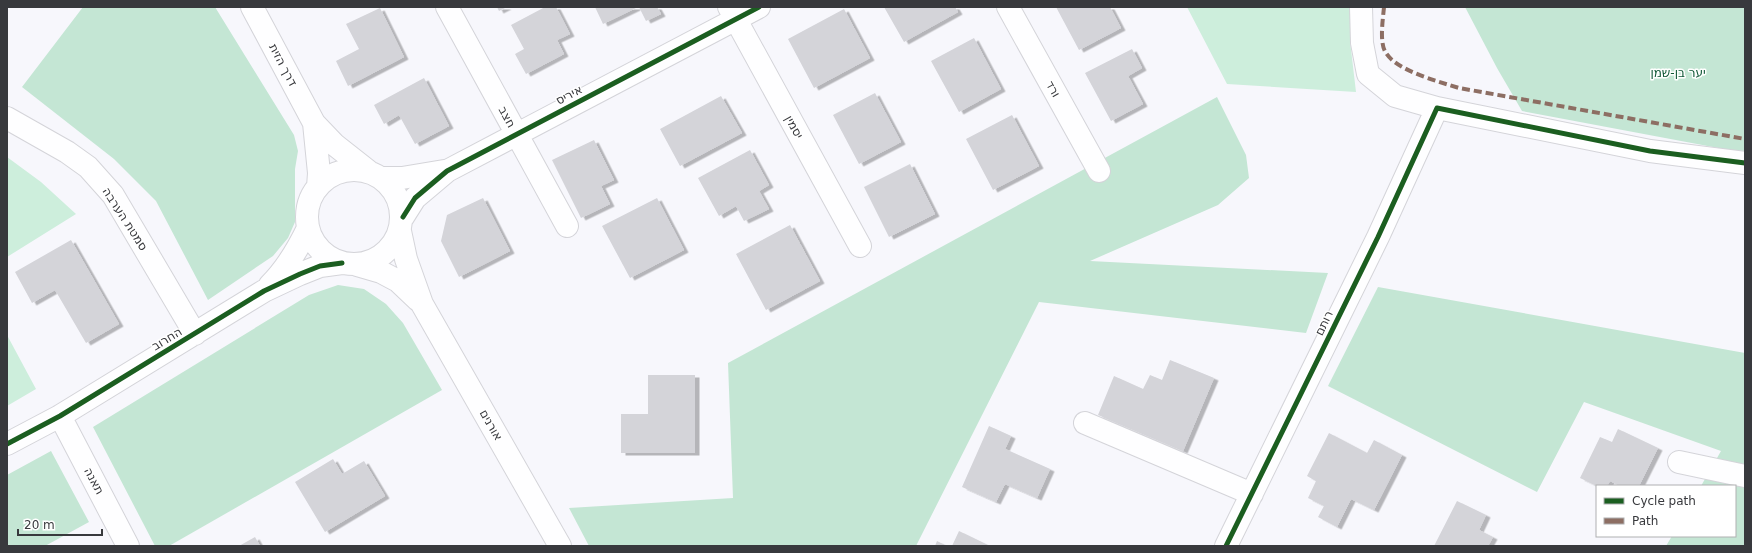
<svg xmlns="http://www.w3.org/2000/svg" width="1752" height="553" font-family="'DejaVu Sans',Heebo,sans-serif">
<style>
.green{fill:#cdeedc}
.forest{fill:#c4e6d4}
.building{fill:#d4d4d9;filter:url(#shadow)}
.lines{fill:none;stroke-linecap:round;stroke-linejoin:round}
.minor-casing{stroke:#d4d4d9;stroke-width:24}
.minor{stroke:#fefeff;stroke-width:22}
.quiet{stroke:#8d6e63;stroke-width:4;stroke-dasharray:8 4;stroke-linecap:butt}
.cycleway-casing{stroke:#fff;stroke-width:8}
.cycleway{stroke:#1b5e20;stroke-width:5}
.labels{text-anchor:middle;stroke-width:3;stroke-linejoin:round;paint-order:stroke}
.street-label{font-size:12px;fill:#38393d;stroke:#fff}
.park-label{font-size:12px;fill:#0d5634;stroke:#fff}
</style>
<defs>
<filter id="shadow"><feDropShadow dx="4.5" dy="2.5" stdDeviation="0" flood-color="#0004"/></filter>
</defs>
<rect width="100%" height="100%" fill="#f7f7fc"/>
<path class="green" d="M1187 7H1352L1350 41 1356 92 1227 84Z
M7 157 41 182 76 214 7 257Z
M7 335 36 389 7 406Z"/>
<path class="forest" d="M83 7H215L294 135 298 151 295 169V222L288 238 273 256 208 300 156 201 114 159 22 87Z
M1465 7H1745V151L1729 150 1522 111 1497 68Z
M1217 97 1246 155 1249 178 1218 205 1090 261 1328 273 1306 333 1039 302 916 546H589L569 508 733 498 728 363Z
M338 285 364 289 386 304 403 323 442 390 169 546H155L93 427 309 295Z
M1378 287 1745 353V546H1666L1672 536H1735V486H1701L1721 451 1584 402 1537 492 1328 386Z
M51 451 89 522 45 546H7V475Z"/>
<path class="building" d="M497 7H507L499 11Z
M545 7H556L570 34 557 40 564 54 526 74 515 54 524 49 511 25Z
M595 7H638L603 24Z
M639 7H657L661 14 646 21Z
M884 7H955L958 12 904 42Z
M1056 7H1110L1121 28 1079 50Z
M380 8 404 57 348 86 336 61 359 49 346 24Z
M844 9 870 58 814 88 788 39Z
M974 38 1001 89 959 112 931 61Z
M1132 49 1142 68 1128 76 1143 104 1111 121 1085 73Z
M424 78 449 126 415 144 399 115 384 124 374 105Z
M875 93 901 142 859 164 833 115Z
M721 96 742 133 680 166 660 129Z
M1012 115 1039 166 993 190 966 139Z
M594 140 614 180 601 186 610 204 581 218 552 160Z
M750 150 769 185 759 191 769 209 744 221 736 206 719 216 698 178Z
M910 164 935 214 889 237 864 187Z
M483 198 510 251 459 277 441 241 447 215Z
M657 198 684 250 630 278 602 226Z
M790 225 820 281 766 310 736 254Z
M71 240 119 324 86 343 55 290 32 303 15 272Z
M1170 360 1214 378 1183 451 1098 415 1114 376 1143 389 1150 375 1162 380Z
M648 375H695V453H621V414H648Z
M989 426 1011 436 1005 449 1050 469 1037 498 1005 484 996 502 962 487Z
M1618 429 1658 448 1639 486H1620L1610 481 1607 486H1597L1580 478 1600 437 1612 442Z
M1329 433 1367 453 1374 440 1402 455 1374 510 1351 499 1337 527 1318 517 1324 506 1308 498 1316 481 1307 476Z
M333 459 342 474 364 461 385 496 325 532 295 482Z
M1457 501 1486 515 1479 530 1493 537 1488 546H1434Z
M959 531 990 546H952Z
M255 537 260 546H239Z
M937 541 947 546H935Z"/>
<g class="lines">
<g class="minor-casing">
<path id="minor" d="M252 7 314 123 335 145 368 171
M447 7 567 226
M729 7 860 246
M1008 7 1099 171
M1361 7 1362 43 1368 74 1395 96 1437 108 1650 151 1745 163
M7 118 67 152 88 167 113 195 195 334
M314 123 319 173 318 187
M307 217a47 47 0 1 1 94 0a47 47 0 1 1-94 0Z
M383 178H402L444 171
M403 217 415 198 447 171 759 7
M400 231 406 259 422 304 560 546
M357 265 381 272 398 281 418 300
M270 285C287 268 298 249 308 228
M60 416 128 546
M1085 423 1252 494
M7 444 60 416 264 291 300 274 320 266 342 263
M1679 462 1745 476
M1226 546 1378 237 1437 108"/>
</g>
<use href="#minor" class="minor"/>
<path class="quiet" d="M1384 7C1383 19 1379 43 1386 53 1397 71 1440 82 1459 88L1745 139"/>
<g class="cycleway-casing">
<path id="cycleway" d="M403 217 415 198 447 171 759 7
M7 444 60 416 264 291 300 274 320 266 342 263
M1226 546 1378 237 1437 108 1650 151 1745 163"/>
</g>
<use href="#cycleway" class="cycleway"/>
</g>
<g class="labels">
<g class="street-label">
<text transform="translate(283 65) rotate(62)" y="4">דרך הזית</text>
<text transform="translate(1053 89) rotate(61)" y="4">ורד</text>
<text transform="translate(569 95) rotate(-28)" y="4">איריס</text>
<text transform="translate(507 117) rotate(61)" y="4">חצב</text>
<text transform="translate(794 127) rotate(61)" y="4">יסמין</text>
<text transform="translate(125 219) rotate(57)" y="4">סמטת הערבה</text>
<text transform="translate(1324 323) rotate(-64)" y="4">רותם</text>
<text transform="translate(167 339) rotate(-31)" y="4">החרוב</text>
<text transform="translate(491 425) rotate(60)" y="4">אורנים</text>
<text transform="translate(94 481) rotate(62)" y="4">תאנה</text>
</g>
<g class="park-label">
<text x="1678" y="77">יער בן-שמן</text>
</g>
</g>
<rect width="1752" height="553" fill="none" stroke="#38393d" stroke-width="16"/>
<rect x="1596" y="485" width="140" height="52" fill="#ffffff" stroke="#afb0b1"/>
<rect x="1604" y="498" width="20" height="6" fill="#1b5e20" stroke="#afb0b1"/>
<text x="1632" y="505" font-size="12" fill="#38393d">Cycle path</text>
<rect x="1604" y="518" width="20" height="6" fill="#8d6e63" stroke="#afb0b1"/>
<text x="1632" y="525" font-size="12" fill="#38393d">Path</text>
<path d="M18 529v6h84v-6" fill="none" stroke="#38393d" stroke-width="2"/>
<text x="24" y="529" font-size="12" fill="#38393d" stroke="#ffffff" stroke-width="3" paint-order="stroke">20 m</text>
</svg>
